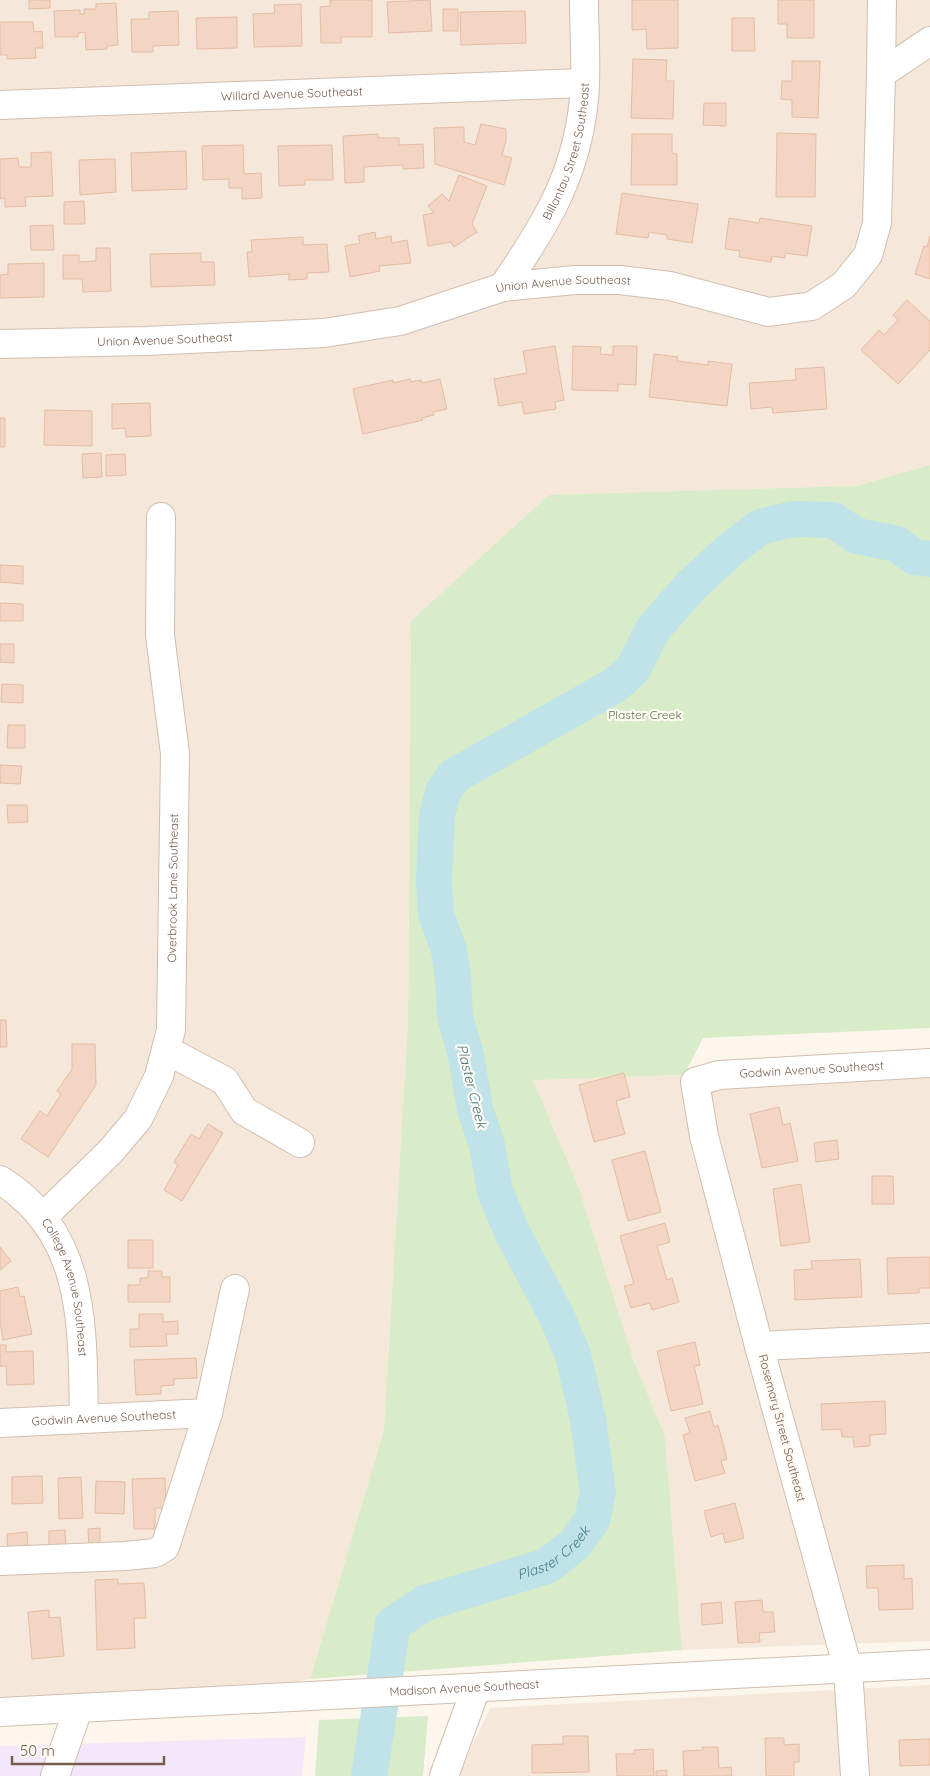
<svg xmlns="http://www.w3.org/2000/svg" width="930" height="1776" font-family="Quicksand,sans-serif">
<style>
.residential{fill:#f5e8da}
.education{fill:#f3e8fa}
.green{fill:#d8ecc9}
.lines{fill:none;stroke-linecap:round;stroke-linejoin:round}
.river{stroke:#bfe3e8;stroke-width:36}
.building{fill:#f3d5c3;stroke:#e6bba3}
.minor-casing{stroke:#d1beb0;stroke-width:30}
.minor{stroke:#fff;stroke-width:28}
.labels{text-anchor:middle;stroke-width:4.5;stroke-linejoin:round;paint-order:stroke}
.street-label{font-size:12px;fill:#7a5c4d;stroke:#fffaf3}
.park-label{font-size:12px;fill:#537a41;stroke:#fffaf3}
.water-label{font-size:14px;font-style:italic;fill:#437c86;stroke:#fffaf3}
</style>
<rect width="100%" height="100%" fill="#fdf6ec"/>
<path class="residential" d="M0 0H930V465L856 486 411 621 408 1021 384 1430 310 1679 230 1695 0 1706Z
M930 1069V1641L682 1650 665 1436 633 1359 533 1079Z
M930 1685V1776H458L490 1708Z"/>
<path class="education" d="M306 1737 302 1776H0V1746Z"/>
<path class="green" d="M930 465V1028L703 1038 684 1075 533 1080 579 1189 633 1359 665 1436 682 1650 310 1679 384 1430 408 1021 411 621 549 495 856 486Z
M428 1716 423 1776H315L319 1720Z"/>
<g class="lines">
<path class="river" id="s1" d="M369 1776 393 1624 425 1603 547 1566 575 1544 592 1520 598 1493 588 1419 573 1355 557 1317 512 1232 495 1191 487 1145 475 1109 466 1056 455 1016 453 977 449 950 436 914 434 880 437 815 443 792 454 776 615 685 633 669 653 629 692 585 730 550 760 527 793 519 833 520 857 536 897 544 914 557 930 559"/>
</g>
<path class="building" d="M29 0H50V8L29 9Z
M330 0H372V37H341V43H321L320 7 330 6Z
M430 0 432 31 389 33 387 2Z
M632 0H678V48L647 49 646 29 632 30Z
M778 0H814V38H787V24H778Z
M116 3 118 45 107 46V49L86 50 85 32 78 33V37H55L54 11 80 10V14H84V9H96V4Z
M301 4 302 46 254 47 253 14 275 13 274 5Z
M443 9H458V31H443Z
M178 11 179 45 153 46V52H132L131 19H149V12Z
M525 11 526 43 461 45 460 12Z
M237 17V48L197 49 196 18Z
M732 18H754L755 51H732Z
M0 22H33L34 32 42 31 43 48H35L36 58 7 59V55H0Z
M633 59 667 60 666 81H674L673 119 631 118Z
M792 61H820L818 118 792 117V100L781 99 782 81H792Z
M704 103H726V126L703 125Z
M481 124 506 129V141L502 155 512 158 504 185 435 164 434 128 464 127V142L475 145Z
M777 133 816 134 815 197H776Z
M378 134V138H399V145L423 144 424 168 403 169V165L364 167V182L345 183 343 136Z
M632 134H672V153L677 154V185H631Z
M243 145 244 174 261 173 262 198 242 199V188H229V179L203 180 202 146Z
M332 145 333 180H305V185L279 186 278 146Z
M186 151 187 189 132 191 131 153Z
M51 152 53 196 25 197 26 206 5 207V198L0 199V159L18 158 19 167H31V153Z
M115 159 116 192 80 195 79 160Z
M459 175 487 186 472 224 477 232 454 247 451 242 428 246 423 215 434 213 428 206 442 194 449 201Z
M622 193 698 204 692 243 667 239V235L649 232 648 238 616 234Z
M84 201 85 224H64V202Z
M729 218 759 223 760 218 812 226 807 256 785 253V258L772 256 771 262 739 257 740 251 725 249Z
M53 225 54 250H31L30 226Z
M375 232 376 239 391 236 392 243 407 240 411 263 379 266 380 271 350 277 345 246 360 243 358 236Z
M930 236V279L915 274 924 246 927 247Z
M303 237V245L327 244 329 272 307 273V279L289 280V274L249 277 247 252H252L251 240Z
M96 248H110L111 291 83 292 82 279H63V255H79V262L96 261Z
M201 253V262H214L215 285 151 287 150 254Z
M44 263V297L0 298V275L8 274V264Z
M907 300 930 321V350L898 384 861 350 879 330 884 335 898 320 893 315Z
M555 346 564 400 555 402 556 409 524 414 522 402 499 406 494 379 527 373 523 351Z
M573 346 601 347 600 354 613 355V346H637L636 385 618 384V391L572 390Z
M654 354 678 357 677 361 708 365V361L732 364 727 406 649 397Z
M824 367 827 409 773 413 772 407 751 409 749 383 796 380 795 369Z
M410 379 411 382 421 380 422 383 440 379 447 409 433 412 434 415 422 418 423 420 363 434 353 389 393 380V383Z
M150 403 151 436 126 437 125 428 112 429V404Z
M45 410 92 411V446L44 445Z
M0 418H5V447H0Z
M101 453 102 477 83 478 82 454Z
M125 454 126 475 106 476V455Z
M0 565 23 566V584L0 582Z
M0 603 23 604V621H0Z
M0 644H14V663L0 662Z
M2 684 23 685V703L1 702Z
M8 725H25V748H7Z
M0 765 22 766 20 784 0 783Z
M7 805H27L28 822 8 823Z
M0 1020H6L7 1047H0Z
M72 1044H95L96 1085 48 1157 21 1139 40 1111 47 1116 61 1094 57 1091 72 1069Z
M624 1073 630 1097 616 1101 625 1134 594 1142 579 1085Z
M779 1107 783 1125 790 1123 798 1161 762 1168 750 1114Z
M208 1124 223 1133 182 1201 164 1190 178 1165 174 1162 191 1134 199 1139Z
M837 1140 839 1159 816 1162 814 1143Z
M645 1151 661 1212 628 1221 612 1160Z
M872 1176H893L894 1204H872Z
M801 1184 810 1242 781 1246 773 1189Z
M665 1223 670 1242 657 1246 667 1280 672 1278 679 1302 652 1310 650 1303 631 1308 624 1286 634 1284 620 1236Z
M128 1240H153V1268H128Z
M0 1247 11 1261 0 1270Z
M930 1257V1288H919V1293L888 1294 887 1258Z
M860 1259 862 1297 795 1300 794 1270 812 1269 811 1261Z
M148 1271H162V1277H170V1302H128V1285H140V1278H148Z
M18 1287 20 1297 24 1296 32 1334 3 1340 0 1322V1291Z
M139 1314H163V1322L178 1321V1334H166L167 1346 130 1347V1329H139Z
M695 1342 700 1365 694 1366 703 1404 671 1411 657 1351Z
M0 1345H6V1352L33 1351 34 1384 7 1385 6 1366H0Z
M196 1358 197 1378 174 1379V1385L161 1386V1394L136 1395 134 1360Z
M885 1401 886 1434 870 1435V1446L854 1447 853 1437H842L841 1429 822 1430 821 1404Z
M710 1411 714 1427 718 1425 727 1459 721 1461 725 1473 695 1481 683 1435 690 1433 685 1418Z
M42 1476 43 1503 12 1504V1477Z
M81 1477 83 1518 59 1519 58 1478Z
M165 1478 166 1508H155V1529H134L132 1479Z
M96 1481 125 1482 124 1514 95 1513Z
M735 1503 744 1538 725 1543 723 1533 711 1537 704 1511Z
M100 1528V1547L89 1548 88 1529Z
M65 1530 66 1548H49V1531Z
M27 1532 28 1552 8 1553 7 1534Z
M904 1565V1579L912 1578 913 1609 879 1610 878 1588H867L866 1566Z
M118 1579V1584L144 1583 146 1618H134L135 1648 97 1650 95 1580Z
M762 1600 763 1612H773L775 1632 759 1633 760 1642 738 1643 735 1602Z
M721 1602 723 1623 702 1625 701 1604Z
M49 1610V1618L60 1617 64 1656 32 1659 28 1612Z
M563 1736H588L589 1772 532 1773V1745L563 1744Z
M765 1738H784V1745L799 1744V1762H794V1776H766Z
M930 1739V1765L900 1766 899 1740Z
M702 1747H718L719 1768 731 1767 732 1776H684L683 1751 703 1750Z
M653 1749 654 1776H617L616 1754H634V1750Z
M667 1770V1776H656V1771Z"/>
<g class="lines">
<g class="minor-casing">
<g id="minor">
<path d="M881 74 882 0"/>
<path id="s2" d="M0 105 584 83"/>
<path id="s3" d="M503 287C541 231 572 184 582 115 588 78 584 38 584 0"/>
<path id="s4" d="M0 344 146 341 324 333 400 321 503 287 575 280H620L670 286 769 312 812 306 844 285 868 255 877 223 881 74 930 41"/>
<path d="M166 1050 225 1081 244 1111 300 1143"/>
<path id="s5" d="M0 1180C87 1234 82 1327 84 1418"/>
<path id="s6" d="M43 1217 110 1152 138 1119 159 1076 171 1030 175 754 160 635 161 517"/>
<path d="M759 1346 930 1338"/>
<path id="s7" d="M0 1423 208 1413"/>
<path d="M0 1561 126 1556 155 1553 165 1547 208 1413 235 1289"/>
<path id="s8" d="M0 1712 930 1664"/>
<path d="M55 1776 78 1709"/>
<path d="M444 1776 476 1688"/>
<path id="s9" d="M855 1776 848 1669 759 1346 704 1136 695 1082 719 1075 930 1063"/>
</g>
</g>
<use href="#minor" class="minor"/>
</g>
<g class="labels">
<g class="street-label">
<text dy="4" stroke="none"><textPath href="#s2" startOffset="292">Willard Avenue Southeast</textPath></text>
<text dy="4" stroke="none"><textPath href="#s3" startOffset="152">Billantau Street Southeast</textPath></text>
<text dy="4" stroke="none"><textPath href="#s4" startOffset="570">Union Avenue Southeast</textPath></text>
<text dy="4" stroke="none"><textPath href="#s4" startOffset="165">Union Avenue Southeast</textPath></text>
<text dy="4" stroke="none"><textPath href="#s6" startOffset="374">Overbrook Lane Southeast</textPath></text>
<text dy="4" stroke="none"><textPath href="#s9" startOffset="832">Godwin Avenue Southeast</textPath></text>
<text dy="4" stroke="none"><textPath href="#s5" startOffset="132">College Avenue Southeast</textPath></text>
<text dy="4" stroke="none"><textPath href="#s7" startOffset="104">Godwin Avenue Southeast</textPath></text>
<text transform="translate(782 1428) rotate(75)" y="4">Rosemary Street Southeast</text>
<text dy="4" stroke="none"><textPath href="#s8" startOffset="465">Madison Avenue Southeast</textPath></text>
</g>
<g class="park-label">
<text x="645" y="719">Plaster Creek</text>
</g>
<g class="water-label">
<text transform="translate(472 1086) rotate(76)" y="5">Plaster Creek</text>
<text dy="5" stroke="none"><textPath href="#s1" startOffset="332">Plaster Creek</textPath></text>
</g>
</g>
<path d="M12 1756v8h152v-8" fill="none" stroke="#7a5c4d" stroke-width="2.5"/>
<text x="20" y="1756" font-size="15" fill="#7a5c4d" stroke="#fffaf3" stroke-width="4" paint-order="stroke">50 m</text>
</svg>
